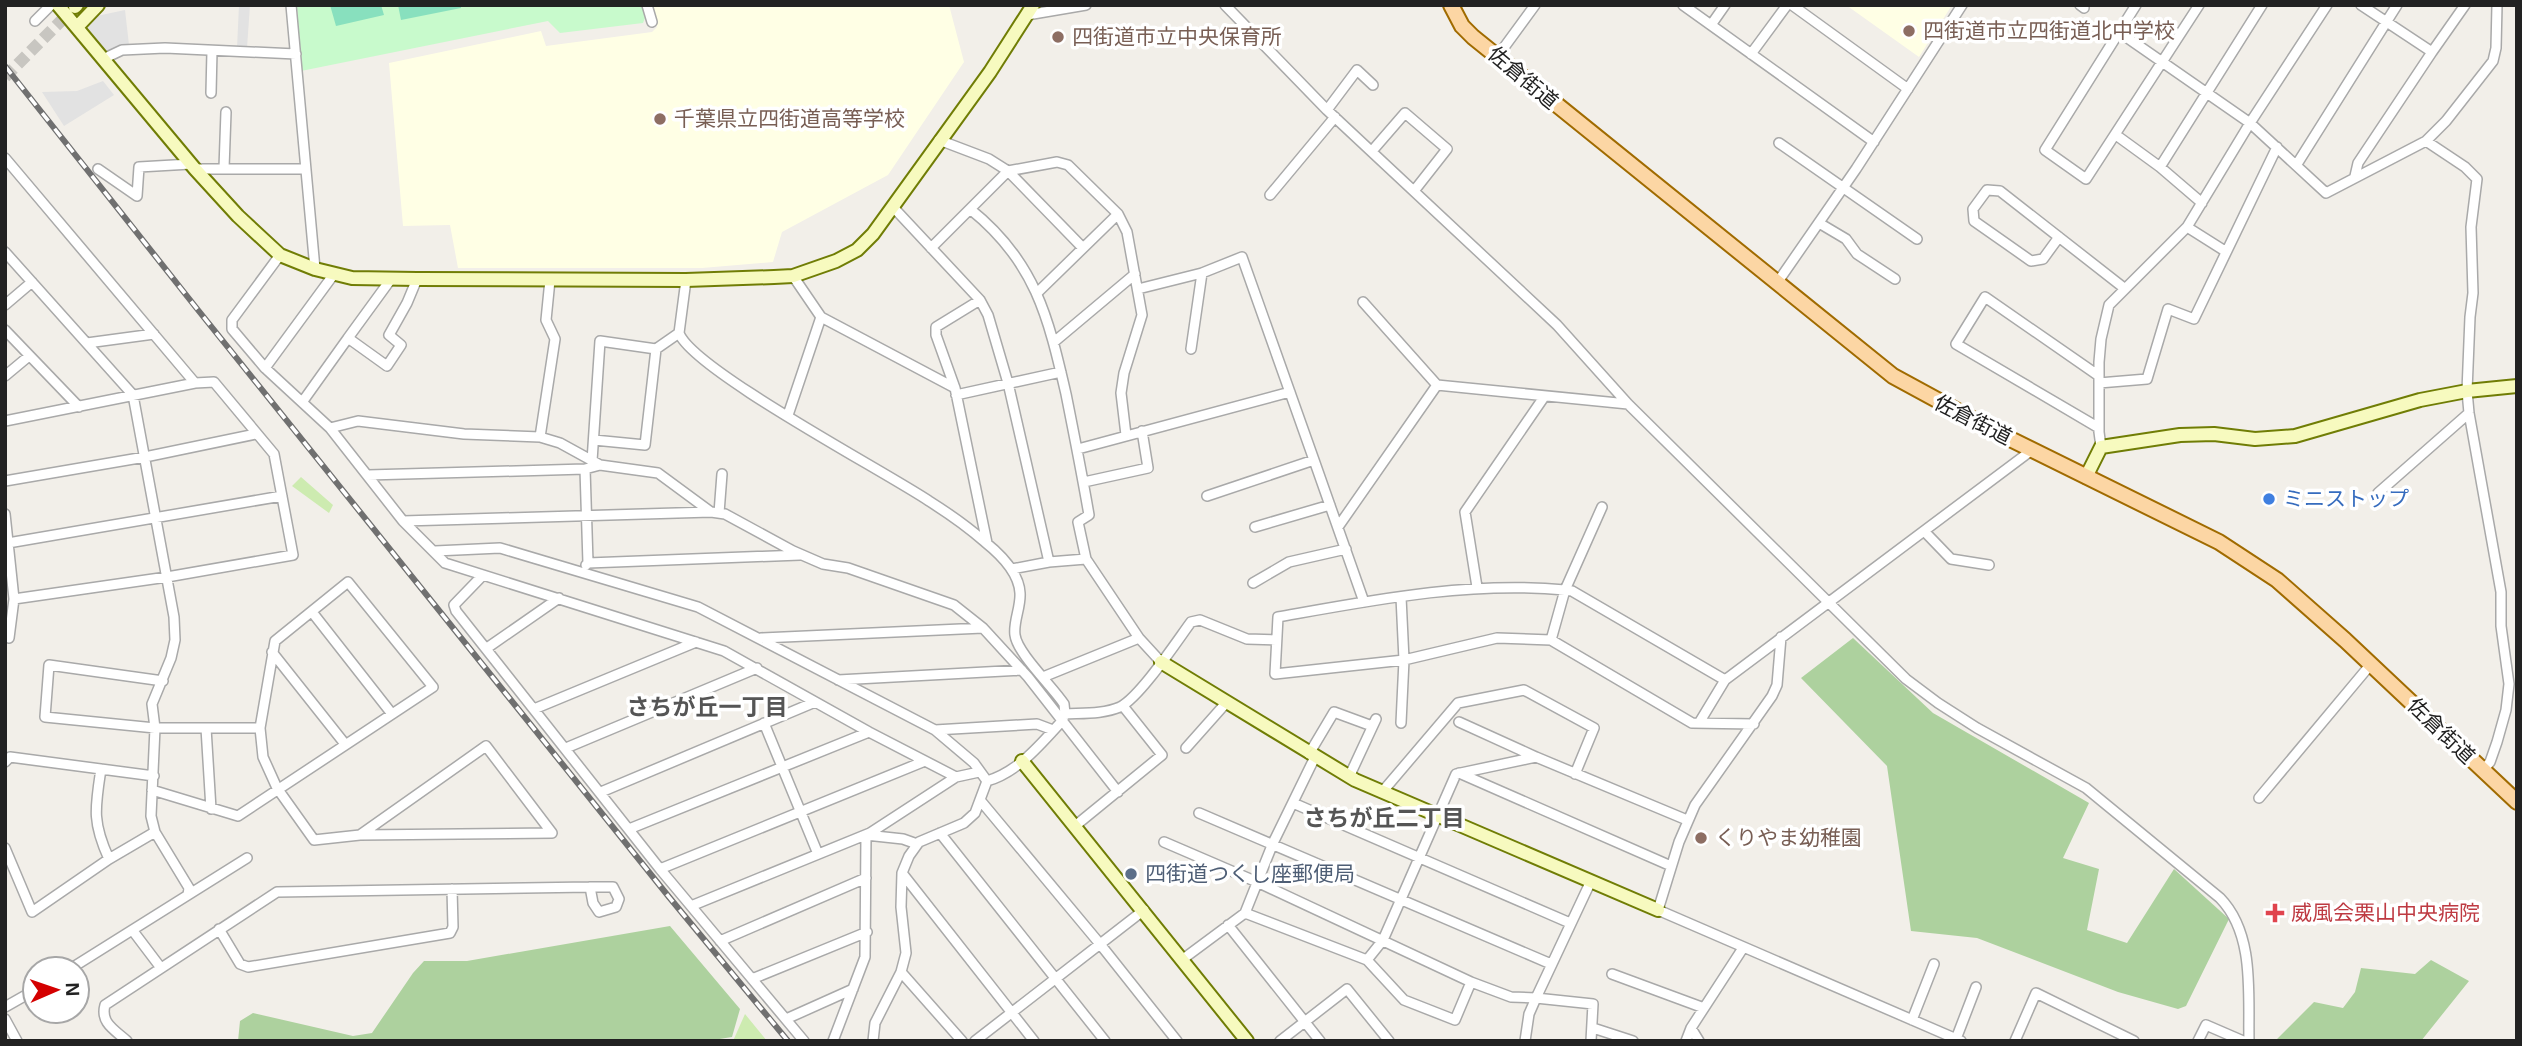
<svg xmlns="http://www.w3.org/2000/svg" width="2522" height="1046" font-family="Helvetica,'Noto Sans JP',sans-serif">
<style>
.education{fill:#ffffe5}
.grass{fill:#cdebb0}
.forest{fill:#add19e}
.park{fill:#c8facc}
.pitch{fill:#88e0be}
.parking{fill:#e2e2e2}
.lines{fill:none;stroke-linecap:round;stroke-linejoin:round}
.secondary-tunnel{stroke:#c8c6c1;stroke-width:12;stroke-dasharray:12 6;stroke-linecap:butt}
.street-casing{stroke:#a9a9a9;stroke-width:12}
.secondary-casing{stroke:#707d05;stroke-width:16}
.primary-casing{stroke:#a06b00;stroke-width:18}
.street{stroke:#fff;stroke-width:9}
.secondary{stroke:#f7fabf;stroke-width:12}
.primary{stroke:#fcd6a4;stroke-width:14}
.rail-casing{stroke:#707070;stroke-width:6}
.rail{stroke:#fff;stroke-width:3.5;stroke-dasharray:10;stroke-linecap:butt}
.education-dot{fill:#8d6e63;stroke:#fff;stroke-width:2.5}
.shop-dot{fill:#3f7fe0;stroke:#fff;stroke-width:2.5}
.service-dot{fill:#5c6f8a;stroke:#fff;stroke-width:2.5}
.health-dot{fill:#e0444e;stroke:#fff;stroke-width:2.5}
.labels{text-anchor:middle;stroke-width:7;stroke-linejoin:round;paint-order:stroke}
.education-label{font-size:21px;fill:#785e54;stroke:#fff;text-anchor:start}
.street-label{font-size:21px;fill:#222;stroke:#fff}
.shop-label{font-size:21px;fill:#366cbe;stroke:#fff;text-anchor:start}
.service-label{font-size:21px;fill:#4e5e75;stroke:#fff;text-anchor:start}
.health-label{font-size:21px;fill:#be3a42;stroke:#fff;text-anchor:start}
.neighbourhood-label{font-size:23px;font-weight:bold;fill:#555;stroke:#fff}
</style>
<rect width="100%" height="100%" fill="#f2efe9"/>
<path class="education" d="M653 5H949L964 62 888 175 782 232 773 262 702 268H458L450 225 403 226 389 63 541 31 546 46 652 32 657 27Z
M1846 5H1952L1919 57Z"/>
<path class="grass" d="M301 477 333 505 329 513 292 486Z
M745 1014 767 1041H733Z"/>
<path class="forest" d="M1853 638 1933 713 2089 803 2063 858 2099 869 2087 930 2127 943 2174 869 2229 919 2186 1006 2178 1009 2118 992 1977 938 1911 931 1887 766 1801 678Z
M670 926 740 1009 732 1037 707 1041H238L240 1021 253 1013 353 1036 372 1033 413 973 424 961H467Z
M2431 960 2469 981 2421 1041H2275L2314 1002 2343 1008 2355 992 2361 968 2415 974Z"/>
<path class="park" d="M297 5H642L645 18 643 23 560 33 548 21 301 71Z"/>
<path class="pitch" d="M330 5H381L384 15 336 26Z
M398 5H461V8L401 20Z"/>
<path class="parking" d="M239 5H250L247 48H237Z
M125 10 129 45 121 46 106 52 85 25 92 17Z
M103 81 114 95 64 126 42 92 77 91Z"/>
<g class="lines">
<path class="secondary-tunnel" d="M5 77 72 10"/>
<g class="street-casing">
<path id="street" d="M291 5 315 269
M647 5 652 22
M1225 5 1327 110 1557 325 1628 404 1906 679 1938 703 1977 728 2086 788 2220 898C2255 934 2248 994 2249 1041
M1683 5 1874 142
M1792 5 1908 89
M2080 5 2084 8
M2136 5 2045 150 2086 179 2199 5
M2361 5 2432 52 2465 5
M1027 15 1086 5
M35 21 51 5
M1711 25 1725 5
M2119 32 2250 123 2326 193 2426 141 2446 121 2493 61 2496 48 2497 5
M1751 54 1787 5
M1497 57 1535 5
M103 59 122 50 165 48 296 54
M211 93 212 51
M1327 110 1357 70 1373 85
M2116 135 2160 167 2202 203
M939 140 989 159 1008 171 1083 248
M2426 141 2465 167 2477 179 2471 227 2473 293 2470 317 2467 391 2469 413 2501 592V626L2509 684 2506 710 2497 742 2490 762 2483 770
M1779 143 1917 239
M1372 151 1405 113 1447 149 1414 191
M5 158 195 383
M2297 164 2397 5
M2160 167 2262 5
M224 168 226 112
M98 169 137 196 139 167 191 164
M195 169H306
M2355 176 2358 163 2432 52
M1270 195 1335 117
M893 207 980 300 988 315 1008 383 1049 562
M970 209C1035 261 1048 316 1066 394 1074 434 1082 474 1089 515L1078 522 1086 559 1139 638 1161 662
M1819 223 1846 239 1857 254 1895 279
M2187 227 2225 251
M2059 237 2043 259 2031 261 1974 221 1973 209 1987 190 2000 191 2124 288
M931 248 1008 171 1057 162 1068 165 1118 214 1127 232 1142 315 1124 373 1121 393 1126 435
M5 252 133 395 174 617 175 640 171 658 152 704 155 728 151 816 155 832 189 888 188 895 70 969
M280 255 232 320V329L265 368 330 428 403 521 445 563 724 651 869 732 956 777
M793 276 821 317 955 388
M391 279 348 338 387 366 401 345 389 335 407 303 417 279
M686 280 679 333C693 370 886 472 929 501 948 513 968 527 985 542 1000 554 1019 573 1020 593 1021 607 1013 622 1015 635 1017 653 1053 687 1064 704L1065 714 1062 721C1040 745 1018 772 987 781
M1777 283 1856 169 1962 5
M1138 289 1202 273 1242 257 1314 460
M1037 293 1118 214
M980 300 936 327V335L955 388 987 543
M1363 302 1437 385
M5 305 32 282
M5 330 79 407
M1054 342 1135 274
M87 343 154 334
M1191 349 1202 273
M265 368 334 274
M5 376 29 356
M2099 383 2147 379 2168 309 2194 319 2277 147
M956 395 1061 372
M303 401 348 338
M788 415 821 317
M5 421 195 383 214 382 274 454 293 555 167 577 14 599
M330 428 358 421 464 434 540 437 560 443 600 465 658 473 711 512
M2099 428 1956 344 1985 297 2099 376
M540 437 555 339 546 320 550 280
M594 440 645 445 656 349
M2101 447 2099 432V362L2101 339 2109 305 2187 227 2250 123 2327 5
M1078 449 1290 392
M592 461 600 341 656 349 679 333
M585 469 588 563 586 565
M368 475 585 469 600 465
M5 481 145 457 256 434
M1084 482 1148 468 1142 431
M2378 493 2469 413
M1207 496 1314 460 1364 602
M719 513 722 474
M5 514 14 599 9 638
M403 521 711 512 725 514 793 551 823 564 848 568 954 605 983 628 1028 677 1118 792
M1255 527 1330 505
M1338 527 1437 385 1628 404
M1924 531 1951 559 1989 565
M8 543 282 496
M435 551 500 548 698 607 935 730 974 763 987 781
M588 563 800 555
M1012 569 1049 562 1086 559
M483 575 454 605 456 611 660 869 804 1041
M1253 583 1289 562 1346 549
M1477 587 1465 512 1544 397
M1401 597 1404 660 1401 723
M312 612 392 714
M1781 637 1777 685 1772 696 1695 805 1679 842 1658 910 1961 1041
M761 638 983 628
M1551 640 1565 590 1602 507
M487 648 559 598
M272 652 345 744
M1043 677 1139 638
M838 680 1022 670
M1725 680 1572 591 1565 590C1468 581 1373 600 1278 617L1275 674 1404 660 1497 638 1551 640 1692 723 1754 724
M163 681 49 665 45 717 155 728H260
M534 709 696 642
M1065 714C1083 713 1104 714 1120 707 1140 697 1177 641 1191 622L1200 620 1247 639 1276 640
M1459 722 1536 757
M764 723 818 854
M1699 723 1725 680 2032 450
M206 728 211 809
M935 730 1037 724 1053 730
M566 748 757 668
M1186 748 1226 703
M1309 754 1334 712 1372 726
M5 762 10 757 154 776
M101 769C95 808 92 822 109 859
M1459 773 1671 866
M1349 777 1376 719
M152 790 238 816 433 687 348 582 275 641 260 728 263 757 277 788 314 840 360 835 552 833
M1383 791 1458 703 1524 690 1594 728 1575 774
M601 792 815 702
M2259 798 2371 664
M980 800 1100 944 1177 1041
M1293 803 1570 923
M1199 813 1551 964
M1075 826 1162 755 1123 706
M629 829 869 732
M940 833 1105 1041
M360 835 486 746 552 833
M1164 842 1257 882 1471 982 1511 997 1536 998 1590 883
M5 848 32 912 109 859 155 832
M660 869 925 761
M902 873 1034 1041
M188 895 247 858
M691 906 870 833 956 777 979 772
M1245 913 1367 960 1404 1000 1455 1020 1471 982
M1228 925 1320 1041
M219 929 240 964 248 967 450 933 453 927 452 889
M133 931 161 968
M720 941 866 878
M1183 959 1245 913 1273 843 1315 757
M1367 960 1383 940 1456 774 1536 757 1687 820
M901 972 962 1041
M1612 974 1704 1008
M752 979 867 932
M5 1007 35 990
M5 1019 17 1041
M786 1019 853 989
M1912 1020 1934 964
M1593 1028 1633 1041
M1691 1028 1699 1041
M1956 1039 1976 987
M127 1041C115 1030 100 1023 105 1005L277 892 590 887H613L619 899 616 907 599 912 593 903 590 887
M833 1041 865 957 866 835 903 839 917 844
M873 1041 875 1023 901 972 906 953 901 907 902 873 909 856 919 842 964 823 975 813 987 781
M975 1041 1144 910
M1280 1041 1347 989 1389 1041
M1525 1041 1529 1014 1536 998 1593 1004 1591 1041
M1686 1041 1691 1028 1743 948
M2015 1041 2036 993 2134 1041
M2198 1041 2206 1025 2243 1041"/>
</g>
<g class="secondary-casing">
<path id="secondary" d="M58 5 195 169 238 216 280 255 315 269 352 278 417 279 686 280 774 277 793 276 836 261 857 250 873 234 990 72 1033 5
M75 7 77 5
M77 27 98 5
M2086 477 2101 447 2180 435 2214 434 2255 439 2295 436 2420 400 2467 391 2517 386
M1161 662 1355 780 1658 910
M1022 761 1247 1041"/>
</g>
<g class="primary-casing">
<path id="primary" d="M1451 5 1462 26 1473 37 1893 376 1996 432 2219 542 2277 580 2345 640 2517 802"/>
</g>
<use href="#street" class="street"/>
<use href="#secondary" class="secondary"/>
<use href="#primary" class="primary"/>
<g class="rail-casing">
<path id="rail" d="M5 66 198 310 669 897 788 1041"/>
</g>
<use href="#rail" class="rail"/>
</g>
<g class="education-dot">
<circle cx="1909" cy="31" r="7"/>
<circle cx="1058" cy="37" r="7"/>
<circle cx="660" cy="119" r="7"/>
<circle cx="1701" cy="838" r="7"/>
</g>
<circle class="shop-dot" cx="2269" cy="499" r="7"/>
<circle class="service-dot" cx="1131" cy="874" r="7"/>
<path class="health-dot" d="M2271.5 902.5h7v7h7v7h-7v7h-7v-7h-7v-7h7z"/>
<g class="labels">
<g class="education-label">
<text x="1923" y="38">四街道市立四街道北中学校</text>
<text x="1072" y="44">四街道市立中央保育所</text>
<text x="674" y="126">千葉県立四街道高等学校</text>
<text x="1715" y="845">くりやま幼稚園</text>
</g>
<g class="street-label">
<text transform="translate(1523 78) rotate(40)" y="7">佐倉街道</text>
<text transform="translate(1973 420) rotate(27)" y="7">佐倉街道</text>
<text transform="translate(2441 731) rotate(44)" y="7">佐倉街道</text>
</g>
<g class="shop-label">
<text x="2283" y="506">ミニストップ</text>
</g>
<g class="service-label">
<text x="1145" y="881">四街道つくし座郵便局</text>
</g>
<g class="health-label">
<text x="2291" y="920">威風会栗山中央病院</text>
</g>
<g class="neighbourhood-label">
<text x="707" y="715">さちが丘一丁目</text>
<text x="1384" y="826">さちが丘二丁目</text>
</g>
</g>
<rect width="2522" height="1046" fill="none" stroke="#222222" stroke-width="14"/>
<g transform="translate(56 990) rotate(88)"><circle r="33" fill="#ffffff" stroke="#a7a7a7" stroke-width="2"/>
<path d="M0-5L12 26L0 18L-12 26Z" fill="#d40000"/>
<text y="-10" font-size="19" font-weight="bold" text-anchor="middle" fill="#222222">N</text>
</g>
</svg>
